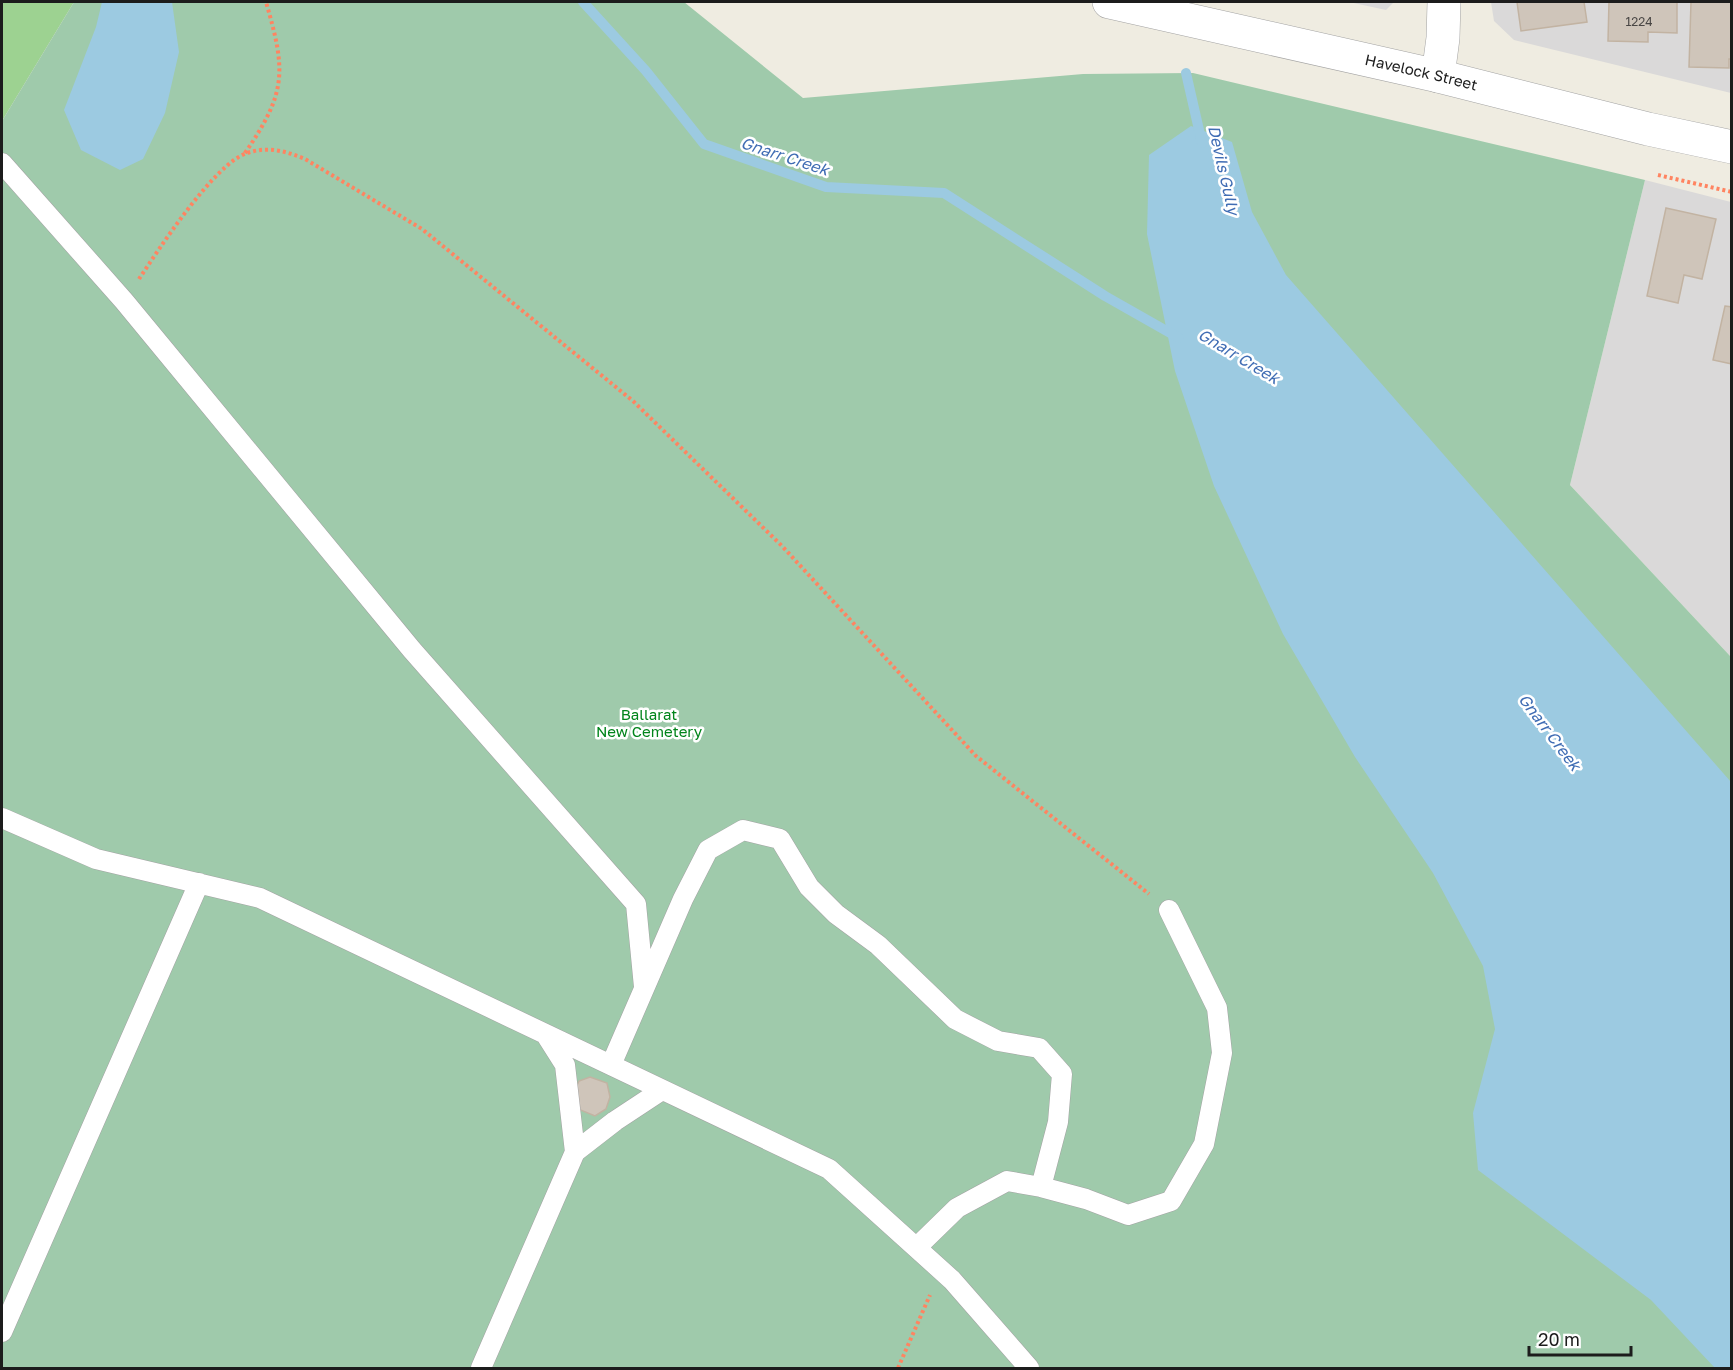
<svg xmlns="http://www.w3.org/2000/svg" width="1733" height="1370" font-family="'Golos Text',sans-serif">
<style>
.residential{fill:#dad9d9}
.forest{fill:#9dd291}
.cemetery{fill:#9fcaab}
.water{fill:#9ccae1}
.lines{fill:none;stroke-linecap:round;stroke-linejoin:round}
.stream{stroke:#9ccae1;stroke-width:10}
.building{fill:#cfc5ba;stroke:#c2b3a2;stroke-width:1.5}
.lane-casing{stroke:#a3a3a3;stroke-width:21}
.street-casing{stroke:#a3a3a3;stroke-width:34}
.path{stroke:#ff8461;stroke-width:4;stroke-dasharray:3 3;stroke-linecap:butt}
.lane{stroke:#fff;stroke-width:20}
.street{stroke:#fff;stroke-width:33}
.labels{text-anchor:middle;stroke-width:5;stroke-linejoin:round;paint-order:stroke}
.number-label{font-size:12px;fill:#494644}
.street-label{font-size:15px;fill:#1c1c1c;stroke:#fff}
.park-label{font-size:15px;fill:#01841b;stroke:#fff}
.water-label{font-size:16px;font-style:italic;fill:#406db4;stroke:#fff}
</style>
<rect width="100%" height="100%" fill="#efece1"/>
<path class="residential" d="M1349 2H1394L1386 10Z
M1491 2H1731V93L1514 40 1494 21Z
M1645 180 1731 202V657L1570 485Z"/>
<path class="forest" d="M2 2H74L2 121Z"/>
<path class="cemetery" d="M74 2H684L803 98 1083 74 1193 73 1645 180 1570 485 1731 657V1368H2V121Z"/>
<path class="water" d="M102 2H172L179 52 165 113 143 159 120 170 81 150 64 110 96 27Z
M1191 126 1232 142 1252 212 1286 275 1731 782V1368H1715L1651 1300 1478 1170 1473 1113 1495 1029 1483 966 1433 873 1355 757 1283 634 1214 486 1175 371 1147 234 1149 155Z"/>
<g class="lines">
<path class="stream" d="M583 2 646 71 704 144 826 187 944 193 1105 296 1179 338
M1186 73 1202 143"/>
</g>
<path class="building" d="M1517 2H1584L1587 22 1521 31Z
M1609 2H1677V33L1648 32V42L1608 41Z
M1691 2H1732V59H1729V68L1689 67Z
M1666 208 1716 219 1702 279 1684 275 1678 303 1647 296Z
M1725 306 1732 307V364L1713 360Z
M590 1077 607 1083 610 1097 606 1109 595 1116 578 1109 573 1094 579 1081Z"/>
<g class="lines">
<g class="lane-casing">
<path id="lane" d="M2 163 124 301 412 650 636 904 644 987
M2 818 96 859 260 898 829 1169 952 1280 1029 1368
M546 1035 565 1065 575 1152
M611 1065 683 899 708 850 743 830 780 839 809 887 836 914 878 945 955 1019 998 1041 1039 1048 1062 1074 1058 1122 1041 1187
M917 1247 957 1208 1007 1181 1041 1187 1086 1199 1128 1215 1171 1201 1204 1144 1222 1053 1217 1008 1169 910
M2 1332 199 883
M481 1368 575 1152 615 1121 662 1090"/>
</g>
<g class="street-casing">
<g id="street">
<path id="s1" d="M1109 2 1438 76 1648 129 1732 147"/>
<path d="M1438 76 1443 38 1444 2"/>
</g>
</g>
<path class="path" d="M245 153C287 92 286 71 266 2
M1658 175 1732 192
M139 279C159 249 214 164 247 153 267 146 286 151 305 159L422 229 633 401 782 546 976 756 1149 894
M898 1368 930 1295"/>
<use href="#lane" class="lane"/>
<use href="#street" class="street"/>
</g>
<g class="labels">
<g class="number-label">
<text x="1639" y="26">1224</text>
</g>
<g class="street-label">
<text dy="5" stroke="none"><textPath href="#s1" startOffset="320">Havelock Street</textPath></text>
</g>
<g class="park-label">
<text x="649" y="720">Ballarat<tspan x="649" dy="17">New Cemetery</tspan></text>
</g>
<g class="water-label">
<text transform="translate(785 156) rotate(18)" y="6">Gnarr Creek</text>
<text transform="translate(1224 170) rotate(77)" y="6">Devils Gully</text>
<text transform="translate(1239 356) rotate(31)" y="6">Gnarr Creek</text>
<text transform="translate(1550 732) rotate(53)" y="6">Gnarr Creek</text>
</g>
</g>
<rect width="1733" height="1370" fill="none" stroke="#1c1c1c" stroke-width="6"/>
<path d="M1529 1346v9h102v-9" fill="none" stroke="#1c1c1c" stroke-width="3"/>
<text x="1538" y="1346" font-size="18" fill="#1c1c1c" stroke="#ffffff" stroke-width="4.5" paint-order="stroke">20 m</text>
</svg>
